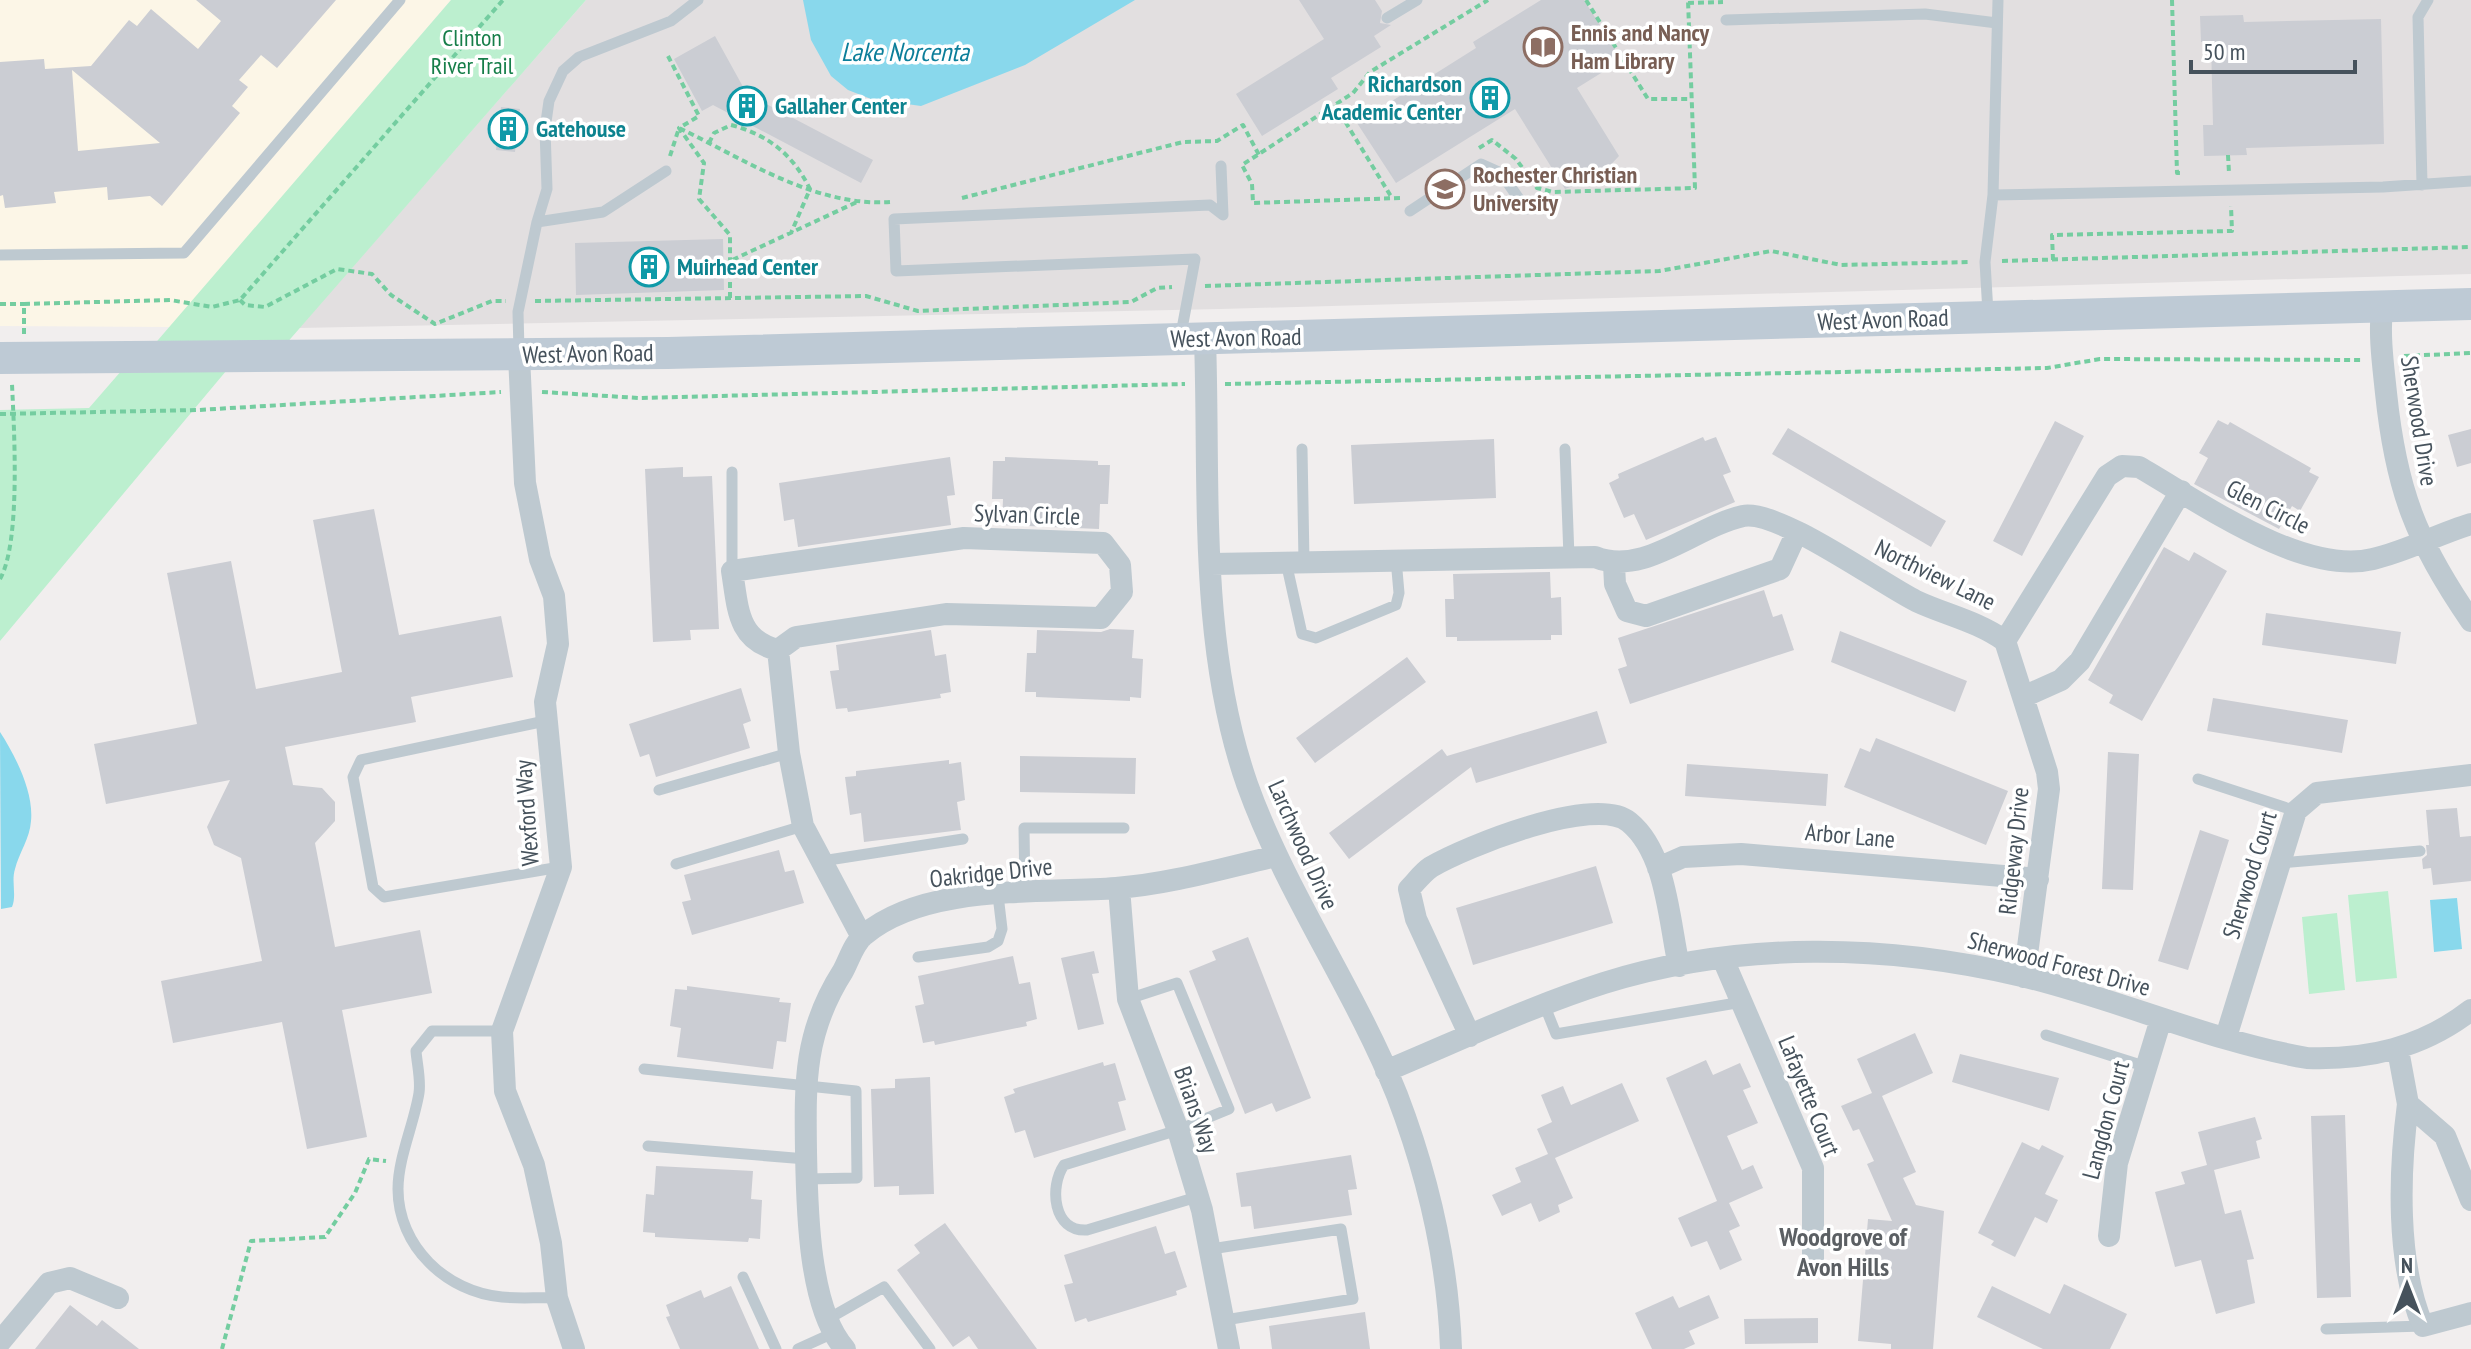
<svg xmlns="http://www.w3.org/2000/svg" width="2471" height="1349" font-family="'PT Sans Narrow',sans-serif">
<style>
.commercial{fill:#fcf6e7}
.education{fill:#e2dfe0}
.green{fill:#bcefcf}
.water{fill:#89d8ec}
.building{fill:#cbcdd3;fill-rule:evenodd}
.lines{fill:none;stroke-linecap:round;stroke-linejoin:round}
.path{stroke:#74cda0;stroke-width:4;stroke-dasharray:6 4;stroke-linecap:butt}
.service{stroke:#bec9d0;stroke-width:11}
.minor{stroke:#bec9d0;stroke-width:22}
.secondary{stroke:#becad5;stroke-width:32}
.labels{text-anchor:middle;stroke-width:7;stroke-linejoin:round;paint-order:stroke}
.education-label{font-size:24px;font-weight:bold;fill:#785e54;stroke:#fff;text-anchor:start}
.park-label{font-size:24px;fill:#167e49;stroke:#fff}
.culture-label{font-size:24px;font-weight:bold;fill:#0d838f;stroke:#fff;text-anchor:start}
.street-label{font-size:24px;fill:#46525c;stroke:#fff}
.water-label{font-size:26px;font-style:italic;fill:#0c7e9a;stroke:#fff}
.neighbourhood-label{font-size:26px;font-weight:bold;fill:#5b5f63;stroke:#fff}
</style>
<rect width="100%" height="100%" fill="#f1eeee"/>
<path class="commercial" d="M0 0H451L170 327 0 326Z"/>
<path class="education" d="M586 0H2471V274L1221 309 299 328Z"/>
<path class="green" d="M451 0H586L285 345 247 346 0 641V410L89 408 142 347H152Z
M2388 891 2397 978 2356 982 2348 895Z
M2337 913 2345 990 2309 994 2302 917Z"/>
<path class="water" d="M803 0H1135L1025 65 921 106 871 99 848 90 831 76 811 40Z
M0 732C15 755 34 792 31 821 30 838 19 853 15 869 11 882 17 895 12 907L1 909Z
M2457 898 2462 949 2434 952 2430 900Z"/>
<path class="building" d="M196 0H336L277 68 261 55 239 80 248 87 232 106 240 113 162 206 150 196 108 200 107 187 54 192 56 203 5 208 3 195 0 196V62L44 59 45 69 91 66 129 20 137 26 151 9 198 49 221 21ZM72 70 160 143 78 151Z
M1299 0H1375L1382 11 1380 23 1391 25 1374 36 1381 47 1331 78 1338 89 1262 136 1236 94 1324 39Z
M1541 0H1584L1622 60 1577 88 1619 156 1600 176 1565 189 1515 109 1396 183 1357 123 1476 48 1473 42Z
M2243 15 2244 22 2381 19 2384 144 2246 148 2247 155 2204 156 2203 125H2213L2211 42H2201L2200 16Z
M715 36 747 94 873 160 861 183 713 105 702 111 674 59Z
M501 107 520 109 515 152 496 150Z
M723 239 724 290 576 295 575 243Z
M2218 420 2228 425 2230 422 2311 468 2309 472 2319 477 2300 511 2292 506 2279 529 2194 484 2208 458 2199 453Z
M2055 421 2084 436 2022 556 1993 541Z
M1788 428 1946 521 1931 547 1772 454Z
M2471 429V463L2457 467 2448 435Z
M1703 437 1705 441 1716 437 1731 472 1723 475 1735 502 1646 540 1634 514 1624 518 1609 483 1619 478 1618 474Z
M1494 439 1496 498 1354 504 1351 445Z
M950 457 955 495 947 496 951 525 798 547 794 519 784 521 779 483Z
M1005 457 1098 461V465H1110L1108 504H1100L1099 529 1002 525 1003 499H992L993 461H1005Z
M683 467V477L712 476 719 629 690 630 691 640 653 642 645 469Z
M374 509 399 635 501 616 513 677 411 697 416 722 285 747 293 785 322 788 335 802V821L315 843 335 947 420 930 432 993 342 1010 367 1137 307 1149 282 1022 173 1043 161 981 262 961 241 858 214 845 207 827 230 780 106 804 94 744 197 724 167 573 231 561 256 689 342 672 313 520Z
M2164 547 2189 561 2194 552 2227 571 2142 721 2109 703 2113 695 2088 680Z
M1550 572 1551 598 1561 597 1562 635H1551V640L1457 641V637H1446L1445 599H1454L1453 574Z
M1764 590 1773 617 1782 614 1794 650 1630 704 1618 669 1627 666 1618 638Z
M2266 613 2401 632 2396 664 2262 645Z
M1110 629 1134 630 1132 658 1143 659 1141 698 1130 697V701L1036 697V692H1025L1027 653H1036L1037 630 1101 632Z
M931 630 935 656 946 654 951 692 940 694 941 698 882 707 848 712 847 708 836 709 830 671 839 670 836 645Z
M1840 631 1967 681 1955 712 1831 662Z
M1407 657 1426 682 1315 763 1296 738Z
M741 688 751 721 743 724 750 748 656 777 649 754 640 757 629 724Z
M2213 698 2348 720 2342 753 2207 731Z
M1597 711 1607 743 1476 783 1471 767 1349 859 1329 833 1442 749 1447 756Z
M1876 738 2008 791 1986 845 1844 787 1860 748 1870 752Z
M2108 752 2139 754 2133 890 2102 889Z
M1020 756 1136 758 1135 794 1020 792Z
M949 760V764L961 762 965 800 957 802 961 830 864 842 861 813 850 815 845 777 856 776V771Z
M1687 764 1828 774 1826 806 1685 796Z
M2457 808 2460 837 2471 836V881L2433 885 2431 868 2423 869 2422 859 2427 855 2426 845H2429L2426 810Z
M2200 830 2229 840 2188 970 2158 961Z
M779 850 785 872 794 870 804 903 692 935 682 902 691 900 684 875Z
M1596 866 1613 923 1473 965 1456 908Z
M1248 937 1311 1098 1276 1112 1272 1103 1245 1114 1189 971 1216 960 1212 951Z
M1094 951 1099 973 1092 974 1104 1024 1078 1030 1061 958Z
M1013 956 1019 984 1030 982 1037 1019 1026 1022 1027 1026 935 1045 934 1041 923 1043 915 1006 924 1004 918 976Z
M687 986 780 998 779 1002 791 1003 786 1042 777 1041 773 1069 677 1057 681 1028 670 1026 675 989 687 990Z
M1915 1033 1933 1073 1882 1096 1916 1172 1903 1178 1916 1205 1944 1211 1933 1349H1891V1344L1858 1341 1868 1219 1892 1221 1867 1164 1874 1161 1859 1129 1853 1131 1841 1106 1872 1093 1857 1059Z
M1960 1054 2059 1078 2049 1111 1952 1082Z
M1706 1060 1713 1075 1740 1063 1751 1087 1743 1090 1758 1123 1727 1136 1742 1170 1753 1165 1763 1188 1729 1203 1740 1226 1729 1231 1742 1260 1720 1270 1707 1241 1691 1247 1678 1218 1717 1201 1666 1078Z
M1103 1062 1104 1066 1115 1063 1126 1100 1118 1102 1126 1130 1034 1158 1025 1130 1015 1133 1004 1097 1015 1093 1013 1089Z
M930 1077 934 1194 899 1195V1186L874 1187 871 1089 895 1088V1079Z
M1622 1083 1639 1121 1555 1158 1573 1198 1558 1205 1560 1212 1539 1222 1531 1203 1502 1216 1492 1195 1521 1182 1515 1168 1548 1154 1537 1129 1552 1122 1541 1095 1563 1086 1571 1105Z
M2345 1115 2351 1297 2317 1298 2311 1116Z
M2255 1117 2262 1139 2256 1141 2260 1158 2214 1170 2225 1214 2241 1210 2254 1259 2247 1260 2255 1303 2216 1314 2201 1260 2175 1267 2155 1192 2185 1184 2181 1172 2207 1165 2198 1132Z
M2022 1142 2039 1150 2042 1145 2064 1156 2045 1194 2058 1200 2047 1223 2035 1217 2015 1257 1991 1245 1994 1241 1978 1233Z
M1351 1155 1357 1189 1348 1190 1352 1215 1254 1229 1251 1206 1241 1207 1236 1173Z
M656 1166 753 1171 751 1199 762 1200 760 1239 749 1238 748 1242 689 1239 655 1237V1233L643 1232 646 1194 654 1195Z
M945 1223 1037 1349H978L969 1336 953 1347 897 1270 920 1253 914 1245Z
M1156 1226 1165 1254 1175 1251 1187 1287 1176 1291 1177 1295 1128 1310 1088 1322 1086 1318 1075 1322 1064 1285 1073 1283 1064 1255Z
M2064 1284 2127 1314 2110 1349H2043L1977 1317 1992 1286 2050 1314Z
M731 1286 759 1349H680L666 1317 670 1316 666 1305 701 1290 704 1298Z
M1709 1295 1719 1318 1689 1331 1695 1344 1684 1349H1652L1635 1313 1673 1296 1679 1308Z
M70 1305 97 1326 102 1320 139 1349H35Z
M1365 1312 1370 1349H1272L1269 1326Z
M1818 1318V1343L1745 1344 1744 1319Z"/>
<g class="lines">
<path class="path" d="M1586 0 1648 99H1691
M2172 0 2177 173H2181
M1688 3 1723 2
M668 56 699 116 679 128 704 163 699 199 730 235V261
M1335 105 1392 198
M709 143 714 133 731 125C769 135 793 155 810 189L791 233
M1479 148 1492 140 1516 159 1537 188 1553 192 1695 188 1688 0
M2228 155 2229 173
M670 156 679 128C744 159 815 207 890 202
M962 198 1183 142 1217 141 1243 125 1259 155
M1400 198 1253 203 1252 184 1242 165 1353 93 1370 72 1488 0
M2053 260 2052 235 2232 231 2231 206
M2002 261 2471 247
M1205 286 1659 271 1771 251 1841 265 1969 262
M730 298V261L857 202
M240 300 245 305 265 307 337 269 372 274 391 295 435 324 492 301H506
M535 301 866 296 918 311 1131 302 1157 288 1172 287
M0 304H24
M24 334V304L170 300 212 307 240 300 503 0
M2404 356 2471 353
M1225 384 2047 368 2100 359 2363 360
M542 392 639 398 1185 384
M0 414 198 410 501 392
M0 579C21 542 14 429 12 384
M222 1349 251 1241 325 1237 355 1193 369 1159 386 1161"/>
<path class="service" d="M1387 18 1417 0
M1726 20 1925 14 1997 23
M1221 166 1223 215
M2422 185 2418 17 2428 0
M1993 195 2383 187 2471 181
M1410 211 1481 164 1501 173 1526 209
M537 222 547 189 545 129 549 101 563 71 579 57 671 21 698 0
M0 255 184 253 400 0
M1988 313 1985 262 1993 195 1998 0
M1181 334 1195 259 896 271 894 219 1210 205 1223 215
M519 351 518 312 537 222 603 212 666 171
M1302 449 1304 561
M1565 449 1569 557
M732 472V571
M1286 562 1302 634 1316 638 1396 605 1399 593 1396 559
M545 721 361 760 353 777 373 887 384 897 560 867
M2198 779 2296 811
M659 790 789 753
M822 861 963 839
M2281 863 2420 851
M676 864 803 826
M1025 893 1024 828H1124
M918 957 988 947 998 941 1002 929 998 895
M1128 999 1177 983 1229 1109 1178 1130 1064 1165C1049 1187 1053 1232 1087 1230L1197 1197
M1544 1004 1556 1034 1742 1002
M502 1031H432L416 1051C417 1064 421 1080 419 1093 414 1124 398 1158 398 1189 398 1246 446 1292 502 1297 520 1299 539 1297 557 1298
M2046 1035 2147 1067
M644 1069 856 1091 857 1178 806 1179
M648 1146 806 1159
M1211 1249 1341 1229 1353 1299 1225 1320
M743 1277 776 1349
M828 1319 884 1287 930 1349
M2326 1329 2423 1326
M798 1349 831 1334"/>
<path class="minor" d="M2382 307C2379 336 2383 364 2386 393 2396 490 2416 541 2471 621
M1205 339C1210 485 1198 643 1247 784 1286 893 1354 988 1397 1095 1428 1176 1448 1263 1451 1349
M519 356 525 483 540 559 554 596 558 644 545 702 561 867 502 1031 505 1091 534 1165 551 1243 557 1298 574 1349
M1211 564 1595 557C1644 577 1694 527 1743 516 1778 509 1880 583 1916 601 1946 615 1977 621 2005 641
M1614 565 1615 584 1627 611 1646 616 1780 569 1797 532
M2005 641 2107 476 2122 466 2139 467C2200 502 2302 576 2373 559 2407 551 2438 534 2471 524
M2005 641 2047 772 2049 789 2024 977
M778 650C737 640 738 608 732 571L964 538 1103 543 1120 565 1122 592 1101 618 946 614 796 637 778 650 789 753 803 826 862 937
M2023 697 2061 680 2080 661 2181 491
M1658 868 1683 857 1741 854 2038 879
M1119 888 1128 999 1178 1130 1202 1210 1229 1349
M1723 959 1813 1168V1260
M1470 1036 1416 919 1409 889C1416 882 1422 873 1431 867 1465 847 1595 794 1629 822 1667 853 1669 922 1679 966
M2226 1037 2296 811 2317 793 2471 775
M2398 1050 2408 1104 2445 1136 2471 1200
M1386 1071C1458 1041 1529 1007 1604 983 1738 941 1887 944 2022 976 2118 999 2210 1041 2307 1058 2368 1060 2422 1048 2471 1010
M2408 1104C2399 1172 2396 1263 2423 1326L2471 1313
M2109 1236 2117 1163 2161 1019
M0 1342 49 1283 70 1278 118 1298
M845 1349C808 1308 807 1205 806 1151 805 1081 804 1032 843 971 849 960 854 943 864 935 926 883 1040 894 1116 888 1170 884 1224 868 1276 856"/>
<path class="secondary" d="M0 358 668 353 2471 304"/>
</g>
<defs>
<g id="library-ring" transform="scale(2)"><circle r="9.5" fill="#fff" stroke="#8d6e63" stroke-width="1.5"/><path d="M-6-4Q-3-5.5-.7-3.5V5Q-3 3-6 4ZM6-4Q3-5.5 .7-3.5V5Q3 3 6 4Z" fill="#8d6e63"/></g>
<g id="building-ring" transform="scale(2)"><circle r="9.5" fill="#fff" stroke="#0f9aa8" stroke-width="1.5"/><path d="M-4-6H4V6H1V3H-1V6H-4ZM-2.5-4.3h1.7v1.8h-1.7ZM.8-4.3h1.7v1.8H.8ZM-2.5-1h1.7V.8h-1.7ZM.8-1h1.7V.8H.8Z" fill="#0f9aa8"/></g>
<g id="university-ring" transform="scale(2)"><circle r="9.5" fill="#fff" stroke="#8d6e63" stroke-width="1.5"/><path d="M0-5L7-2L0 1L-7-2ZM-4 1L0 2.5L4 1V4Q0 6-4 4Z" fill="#8d6e63"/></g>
</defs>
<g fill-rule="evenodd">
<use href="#library-ring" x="1543" y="47"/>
<use href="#building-ring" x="1490" y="98"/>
<use href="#building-ring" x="747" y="106"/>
<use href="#building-ring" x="508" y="129"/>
<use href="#university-ring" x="1445" y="189"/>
<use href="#building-ring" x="649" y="267"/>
</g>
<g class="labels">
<g class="education-label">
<text x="1571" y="41">Ennis and Nancy<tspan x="1571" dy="28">Ham Library</tspan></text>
<text x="1473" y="183">Rochester Christian<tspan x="1473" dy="28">University</tspan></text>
</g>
<g class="park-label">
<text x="472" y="46">Clinton<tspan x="472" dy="28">River Trail</tspan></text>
</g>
<g class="culture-label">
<text x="1462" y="92" text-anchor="end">Richardson<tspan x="1462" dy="28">Academic Center</tspan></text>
<text x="775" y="114">Gallaher Center</text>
<text x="536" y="137">Gatehouse</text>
<text x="677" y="275">Muirhead Center</text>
</g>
<g class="street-label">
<text transform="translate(1883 320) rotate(-2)" y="8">West Avon Road</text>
<text transform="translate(1236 338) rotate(-1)" y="8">West Avon Road</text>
<text transform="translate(588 354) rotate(-1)" y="8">West Avon Road</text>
<text transform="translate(2419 421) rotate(81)" y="8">Sherwood Drive</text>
<text transform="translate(2268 507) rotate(27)" y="8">Glen Circle</text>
<text transform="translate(1027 515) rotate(2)" y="8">Sylvan Circle</text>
<text transform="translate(1935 575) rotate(26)" y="8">Northview Lane</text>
<text transform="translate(527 813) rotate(-94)" y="8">Wexford Way</text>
<text transform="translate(1850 836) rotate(5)" y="8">Arbor Lane</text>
<text transform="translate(1303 845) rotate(66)" y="8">Larchwood Drive</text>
<text transform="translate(2014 851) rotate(-84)" y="8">Ridgeway Drive</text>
<text transform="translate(991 873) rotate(-6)" y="8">Oakridge Drive</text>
<text transform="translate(2250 875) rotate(-73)" y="8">Sherwood Court</text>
<text transform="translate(2059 964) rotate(15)" y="8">Sherwood Forest Drive</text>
<text transform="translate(1809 1096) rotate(68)" y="8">Lafayette Court</text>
<text transform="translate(1196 1110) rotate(71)" y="8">Brians Way</text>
<text transform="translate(2106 1120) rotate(-75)" y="8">Langdon Court</text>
</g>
<g class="water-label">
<text x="905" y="61">Lake Norcenta</text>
</g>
<g class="neighbourhood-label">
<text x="1843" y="1246">Woodgrove of<tspan x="1843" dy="30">Avon Hills</tspan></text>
</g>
</g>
<g transform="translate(2407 1285)" stroke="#ffffff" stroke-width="6" paint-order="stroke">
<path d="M0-6L14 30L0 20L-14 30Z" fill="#46525c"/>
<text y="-12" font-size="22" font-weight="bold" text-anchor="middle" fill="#46525c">N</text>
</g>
<path d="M2191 60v12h164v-12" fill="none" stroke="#46525c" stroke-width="4"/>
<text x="2203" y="60" font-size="24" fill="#46525c" stroke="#ffffff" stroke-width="6" paint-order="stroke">50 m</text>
</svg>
